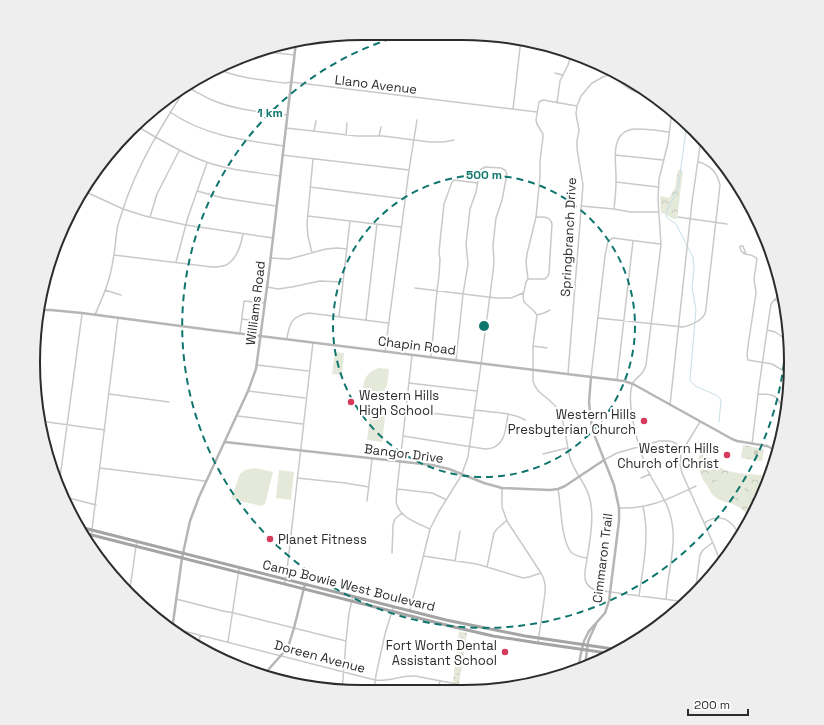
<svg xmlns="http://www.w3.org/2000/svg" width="824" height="725" font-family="'Space Grotesk',sans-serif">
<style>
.grass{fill:url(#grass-dots)}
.forest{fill:url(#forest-crowns)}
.cemetery{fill:url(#cemetery-stones)}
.pitch{fill:#e4e9da}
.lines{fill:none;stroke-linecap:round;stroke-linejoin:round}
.stream{stroke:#c7dfe7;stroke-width:1}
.street{stroke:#c9c9c9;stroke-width:1.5}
.secondary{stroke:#b6b6b6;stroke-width:2.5}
.primary{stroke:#a4a4a4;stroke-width:3}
.ring{fill:none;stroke:#0f766e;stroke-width:2;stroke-dasharray:7 5}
.poi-dot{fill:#d63b5b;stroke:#fff;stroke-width:1.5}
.labels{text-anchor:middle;stroke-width:4;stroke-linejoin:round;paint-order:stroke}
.street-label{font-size:13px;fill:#2c2c2c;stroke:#fff}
.poi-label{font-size:13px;fill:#2c2c2c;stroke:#fff;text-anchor:end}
.rim{fill:none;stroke:#2c2c2c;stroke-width:2}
.centre{fill:#0f766e;stroke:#fff;stroke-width:2}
.ring-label{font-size:12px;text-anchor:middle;font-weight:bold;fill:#0f766e;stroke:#fff;stroke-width:4;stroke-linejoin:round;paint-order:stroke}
</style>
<defs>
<pattern id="grass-dots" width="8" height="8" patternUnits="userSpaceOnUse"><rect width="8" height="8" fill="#e4e9da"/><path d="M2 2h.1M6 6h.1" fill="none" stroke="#c4c8bb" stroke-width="1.8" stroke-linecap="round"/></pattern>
<pattern id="forest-crowns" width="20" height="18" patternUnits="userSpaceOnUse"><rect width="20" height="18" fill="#e4e9da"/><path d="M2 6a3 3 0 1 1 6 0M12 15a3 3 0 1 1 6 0" fill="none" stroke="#c4c8bb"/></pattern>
<pattern id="cemetery-stones" width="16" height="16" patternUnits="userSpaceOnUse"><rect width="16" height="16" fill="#e4e9da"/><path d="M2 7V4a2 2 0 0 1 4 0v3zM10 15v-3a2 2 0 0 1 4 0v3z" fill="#c4c8bb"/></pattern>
</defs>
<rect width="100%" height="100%" fill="#fff"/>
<path class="grass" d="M459 631 467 633 458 691H452Z"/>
<path class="forest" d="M678 170 683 171 677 219H673L667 215 661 213 660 196 669 198 675 188Z
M700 454C703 456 708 457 711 459 715 462 717 466 721 468 731 474 750 474 762 475L760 497 751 519C747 515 742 508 737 506 729 502 721 502 714 496 710 493 709 487 705 483 700 475 696 463 700 454Z"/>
<path class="cemetery" d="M743 445 764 449 762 461 741 458Z"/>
<path class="pitch" d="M335 352 344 353 342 375 332 374Z
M379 368 389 369 387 386 385 388V390L380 392 363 389C364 377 368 372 379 368Z
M371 407 386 409 382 442 367 440Z
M255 468 273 472 265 504 261 506 231 499 240 474 245 470Z
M279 470 294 472 291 500 276 498Z
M717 477 745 481 744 496 715 492Z"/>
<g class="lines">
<path class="stream" d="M687 123 678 189 667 210 666 217 676 224 693 257 694 268 692 288 696 309 690 380 695 386 718 396 721 400 719 422"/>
<path class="street" d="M260 51 294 55
M215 68C238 78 261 80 285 83L291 82 537 112
M614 72C622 90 638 93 656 98
M555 73 562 75
M187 87C195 91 203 96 212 100 235 110 262 112 287 115
M557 103 560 81 568 65 571 56
M577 106 543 100 539 102 536 120 537 124 543 134V137L540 161V176L536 217 527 254 526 262 528 279 526 282 523 296 524 302 534 311 537 315 533 346V381C536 395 554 399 560 413 566 427 566 443 570 458 574 472 585 482 589 496 596 517 588 550 585 572 584 582 587 586 595 590L686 602
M513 109 521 39
M170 112C205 136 243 140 284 146
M135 125C157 138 178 151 201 160 226 170 254 172 280 176
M286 128 357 136H383L430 142H443L454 140
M314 131 316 121
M346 135 347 123
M379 136 381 127
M282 155 409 170
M615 155 663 160
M616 182 658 187
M310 187 405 199
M84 191 123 209 145 216 186 225 273 238
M197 191 223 198 276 206
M581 206 614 209 630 212H659
M614 209C615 200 616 190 616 181 617 166 609 136 629 130 638 127 659 131 669 132
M308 216 401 227
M150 217 157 194 179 151
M678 217 727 224
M312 253 308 236 307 224 313 159
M746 254 743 246H740V248C743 258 752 252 757 259L754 279 756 293 748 346 747 355 748 360 772 364 789 374
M114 255 212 267C217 267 221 267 226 265 236 260 241 245 243 234
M270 258 289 259 326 249 337 248 347 249
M176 262 188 217 207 163
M528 279H545L548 276 549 273 552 224C550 216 544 217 536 217
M267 287 278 289 292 287 320 281 343 282
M415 288 496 298H511L523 293
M105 290 121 295
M774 300 784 302
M95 315C100 302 107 289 110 275 114 260 115 245 117 230 118 223 121 216 123 209 137 166 161 126 186 88
M537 315 544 313 550 310
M339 317 350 221
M598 318 683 327C689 326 698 322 702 318 705 315 706 311 706 308L720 185C717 172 711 166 699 162
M242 319 255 321
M366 320 377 224
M767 330 775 332 790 342
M240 333 244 301 265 303
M287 339C289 323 292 316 309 313L388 323
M533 346 547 348
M385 352 409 170 417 120
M412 355 397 489C397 495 395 500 397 505 401 518 419 524 430 529
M431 357 437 291 439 275 440 260 439 252 441 232 444 204 452 182 454 180 478 183
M257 365 308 371
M568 374 583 185 577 149V141L579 130 576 114 577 106 581 96 592 83 603 77 614 73
M591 377 605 256 608 241 613 238 660 244
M34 379 43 310
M617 380 633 241
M409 383 477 391
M248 391 305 398
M109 394 169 402
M758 394C763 394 769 394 774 396 788 403 780 435 778 447
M670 405 692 202 701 139
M406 410 473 418
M474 410C490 412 512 412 525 420
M238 416 303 424
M40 421 105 430
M700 422 681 453 680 464 682 473 713 543 721 563
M403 436 485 449C505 449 506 429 508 414
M752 444 759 386 770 310 771 304 777 297 780 279
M543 454 567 448
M604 460 617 453 659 441H669L673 442 684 448
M100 468 205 481
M297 478 345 483 369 487
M641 478 650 474
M59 485 82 314
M502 488V507L507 521 541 573C545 580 546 585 545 593L538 643
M397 489 432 493 445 499
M558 489C561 504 561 543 572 553 576 556 581 557 587 558
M65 497 96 505
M367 501 372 459
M619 508C649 509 669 499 696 486
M704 523C721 512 732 520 740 536
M90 546 118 318
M392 553 393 525 395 519 402 513
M423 556 477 564 523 578 529 577 541 573
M455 561 460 531
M487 567 494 533 497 529 506 521
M284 584 286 579 313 342
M128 593 130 589 136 546 137 541
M695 593 700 555 703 550 712 543
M639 596C643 567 650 536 643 507
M176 599 223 611 234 613 346 641
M666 599C667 589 668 579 670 569 672 554 675 538 672 523 669 503 657 489 648 471 639 451 626 405 632 385 634 379 639 377 642 373 644 371 645 368 646 365L661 245 658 199 659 179 668 143 672 110
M410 610 430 529 438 513 461 476 468 457 481 364 493 272 494 261 493 245 496 218 502 200 507 174 505 170 501 168 485 167 480 170 476 192 470 209 466 244 468 264 463 294 456 360
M172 628 375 680C389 682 401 675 415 676L488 690
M228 642 239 569
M199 647 200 635
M342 691 346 641 349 613 353 596
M374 691 376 675 385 634 393 608
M438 691 440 681"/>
<path class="secondary" d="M53 254 57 242 75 209 76 205
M39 310H51L82 313 211 330 624 381 633 384 732 439 737 441 767 446 777 451
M225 442 432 465 449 469 484 483 502 488 550 490 558 489 565 486 604 460
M172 630 182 558 190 521 199 497 248 391 256 369 269 272 296 42
M585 666 588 642 590 637 596 624
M578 669 581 653 584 641 589 631 605 613 609 601 619 521V508L614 485 592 429 589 402 591 377
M265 676 268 670 284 652 289 644 294 628 305 584"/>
<path class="primary" d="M76 526 446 620 525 636 620 650
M80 532 454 627 493 636 538 643 614 654"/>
</g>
<g class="ring">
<circle cx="484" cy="326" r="151"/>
<path d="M786 315A302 302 0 1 1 403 35"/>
</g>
<g class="poi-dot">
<circle cx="351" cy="402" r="4"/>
<circle cx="644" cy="421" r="4"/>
<circle cx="727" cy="455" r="4"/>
<circle cx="270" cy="539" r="4"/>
<circle cx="505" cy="652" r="4"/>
</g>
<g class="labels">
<g class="street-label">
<text transform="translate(376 84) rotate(7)" y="5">Llano Avenue</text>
<text transform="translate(568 237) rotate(-87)" y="5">Springbranch Drive</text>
<text transform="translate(255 303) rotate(-83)" y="5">Williams Road</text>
<text transform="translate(417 345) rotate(7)" y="5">Chapin Road</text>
<text transform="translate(404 453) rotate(7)" y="5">Bangor Drive</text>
<text transform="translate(602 558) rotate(-83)" y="5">Cimmaron Trail</text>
<text transform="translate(349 585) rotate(14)" y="5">Camp Bowie West Boulevard</text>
<text transform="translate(320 656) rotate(15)" y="5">Doreen Avenue</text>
</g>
<g class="poi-label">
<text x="359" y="400" text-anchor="start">Western Hills<tspan x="359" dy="15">High School</tspan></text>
<text x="636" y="419">Western Hills<tspan x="636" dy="15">Presbyterian Church</tspan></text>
<text x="719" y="453">Western Hills<tspan x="719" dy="15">Church of Christ</tspan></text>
<text x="278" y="544" text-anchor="start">Planet Fitness</text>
<text x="497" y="650">Fort Worth Dental<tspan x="497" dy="15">Assistant School</tspan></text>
</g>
</g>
<path d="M0 0H824V725H0ZM362 40H462A322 322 0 0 1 784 362V363A322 322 0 0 1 462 685H362A322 322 0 0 1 40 363V362A322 322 0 0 1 362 40Z" fill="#eee" fill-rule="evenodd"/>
<path class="rim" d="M362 40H462A322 322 0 0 1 784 362V363A322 322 0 0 1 462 685H362A322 322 0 0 1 40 363V362A322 322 0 0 1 362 40Z"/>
<circle cx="484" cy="326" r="6" class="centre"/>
<g class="ring-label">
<text x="270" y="117">1 km</text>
<text x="484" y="179">500 m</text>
</g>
<path d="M688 709v6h60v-6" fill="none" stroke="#2c2c2c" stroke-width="2"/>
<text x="694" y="709" font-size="12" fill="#2c2c2c" stroke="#ffffff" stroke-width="3" paint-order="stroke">200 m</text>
</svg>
